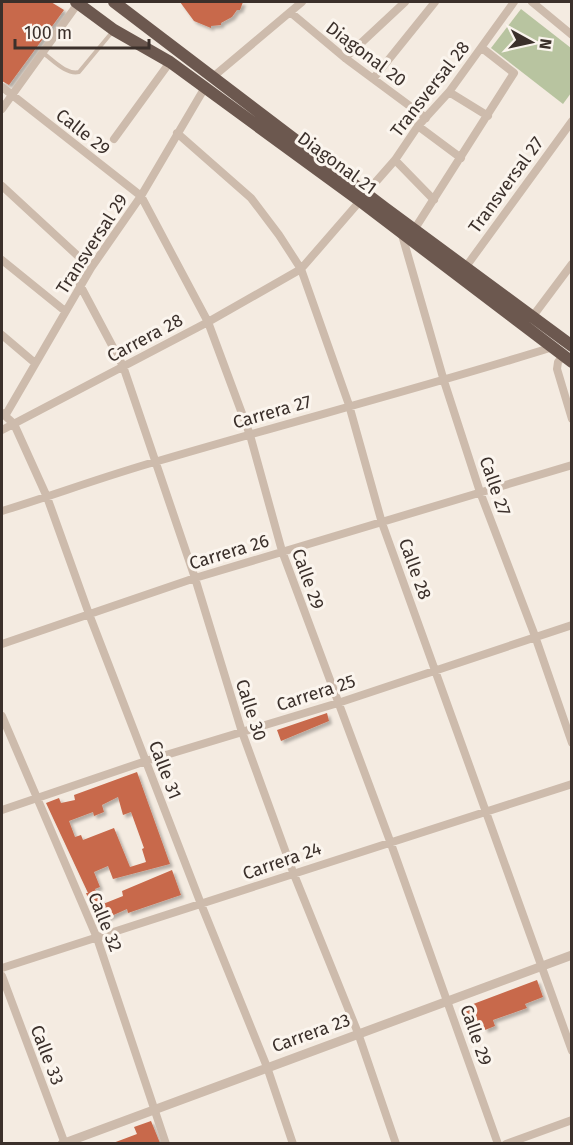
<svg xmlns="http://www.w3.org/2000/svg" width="573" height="1145" font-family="'Fira Sans',sans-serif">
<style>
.green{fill:#b8c4a0}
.building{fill:#c8694b;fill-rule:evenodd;filter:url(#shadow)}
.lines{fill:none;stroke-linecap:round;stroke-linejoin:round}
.service{stroke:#cdbbac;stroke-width:4}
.minor{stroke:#cdbbac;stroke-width:8}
.tertiary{stroke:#cdbbac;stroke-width:9}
.trunk{stroke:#6c584f;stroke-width:12}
.labels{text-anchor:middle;stroke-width:6;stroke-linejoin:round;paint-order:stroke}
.street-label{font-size:18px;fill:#3b302b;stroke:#fbf5ee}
</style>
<defs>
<filter id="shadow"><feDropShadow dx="3" dy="3" stdDeviation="1.5" flood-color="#0004"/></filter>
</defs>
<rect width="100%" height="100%" fill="#f4ebe1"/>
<path class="green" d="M521 9 571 48V93L563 104 491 48Z"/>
<path class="building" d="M2 2H51L64 10 9 85 2 81Z
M180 2H243L240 10H237L232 17 221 23V25L211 26V28L194 21Z
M327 713 329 721 281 741 277 730Z
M137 772 170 864 113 879 108 866 94 872 100 887 95 889 103 904 123 896 122 891 172 870 181 895 128 913 127 909 98 922 86 893H88L46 803 59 798 61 803 75 800 74 795ZM118 797 123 815 131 812 144 848 142 849 146 862 130 867 114 828 83 840 81 835 75 837 69 821 93 812 94 816 104 812 102 805Z
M537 980 543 997 525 1004 527 1008 493 1020 495 1026 485 1030 483 1023 468 1028 460 1009Z
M151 1121 160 1143H113L137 1134 134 1127Z"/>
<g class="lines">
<path class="service" d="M43 53C53 60 66 75 79 72L113 31"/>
<path class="minor" d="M532 2 572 35
M290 12 345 58 426 118
M345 58 405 2
M214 76 302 2
M373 79 435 2
M2 87 141 196 208 322 250 435 282 551 390 841 498 1144
M449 92 488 116
M2 109 79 2
M418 126 461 158
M177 133 251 198 279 235 301 269 349 405 382 523 572 1051
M114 139 170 62
M395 160 434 200
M2 186 91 268
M366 193 395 160 418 126 449 92 514 2
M414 230 514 73 482 48
M402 235 444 381 480 492 535 636 572 743
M2 260 65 311
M465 268 572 121
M80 285 123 366 195 578 242 732 293 872 358 1033 396 1144
M533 316 572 264
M2 335 35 363
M563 356 558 362 557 369 572 419
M2 413 14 424 47 497 89 614 201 904 267 1067 293 1144
M5 416 91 268 141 196 204 89
M2 430 208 322 301 269 360 201
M2 511C54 495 105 476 158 461 290 422 422 388 553 347
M2 644 195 578 572 465
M2 716 97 938 166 1144
M2 810 146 761 338 703 572 625
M2 968 572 784
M2 976 65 1144
M506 1144 572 1120"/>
<path class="tertiary" d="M62 1144 572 955"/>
<path class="trunk" d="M76 2 114 30 170 62 360 201 572 362
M114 2 385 208 572 346"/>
</g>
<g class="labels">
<g class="street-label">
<text transform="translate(366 54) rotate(37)" y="6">Diagonal 20</text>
<text transform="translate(430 89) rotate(-52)" y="6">Transversal 28</text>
<text transform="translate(83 132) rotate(38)" y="6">Calle 29</text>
<text transform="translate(337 163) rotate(36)" y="6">Diagonal 21</text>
<text transform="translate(506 185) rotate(-54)" y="6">Transversal 27</text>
<text transform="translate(92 244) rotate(-57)" y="6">Transversal 29</text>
<text transform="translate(145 338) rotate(-28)" y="6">Carrera 28</text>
<text transform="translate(272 412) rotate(-16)" y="6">Carrera 27</text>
<text transform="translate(495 486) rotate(71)" y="6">Calle 27</text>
<text transform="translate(229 552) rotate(-17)" y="6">Carrera 26</text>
<text transform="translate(415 569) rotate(70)" y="6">Calle 28</text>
<text transform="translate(308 579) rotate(70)" y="6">Calle 29</text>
<text transform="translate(316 693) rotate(-18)" y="6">Carrera 25</text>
<text transform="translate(251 710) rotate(72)" y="6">Calle 30</text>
<text transform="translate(165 770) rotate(69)" y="6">Calle 31</text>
<text transform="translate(282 861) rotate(-19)" y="6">Carrera 24</text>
<text transform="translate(105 922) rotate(68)" y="6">Calle 32</text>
<text transform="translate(311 1033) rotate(-20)" y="6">Carrera 23</text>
<text transform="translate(476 1035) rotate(71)" y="6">Calle 29</text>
<text transform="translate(47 1055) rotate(69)" y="6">Calle 33</text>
</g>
</g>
<rect width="573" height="1145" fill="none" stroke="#3b302b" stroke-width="6"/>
<g transform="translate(531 42) rotate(98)" stroke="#fbf5ee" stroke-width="4.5" paint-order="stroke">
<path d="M0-4.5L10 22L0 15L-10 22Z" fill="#3b302b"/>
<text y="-9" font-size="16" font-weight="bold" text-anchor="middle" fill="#3b302b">N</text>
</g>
<path d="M15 39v9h134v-9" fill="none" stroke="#3b302b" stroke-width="3"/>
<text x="24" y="39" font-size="18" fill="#3b302b" stroke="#fbf5ee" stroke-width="4.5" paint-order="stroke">100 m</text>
</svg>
